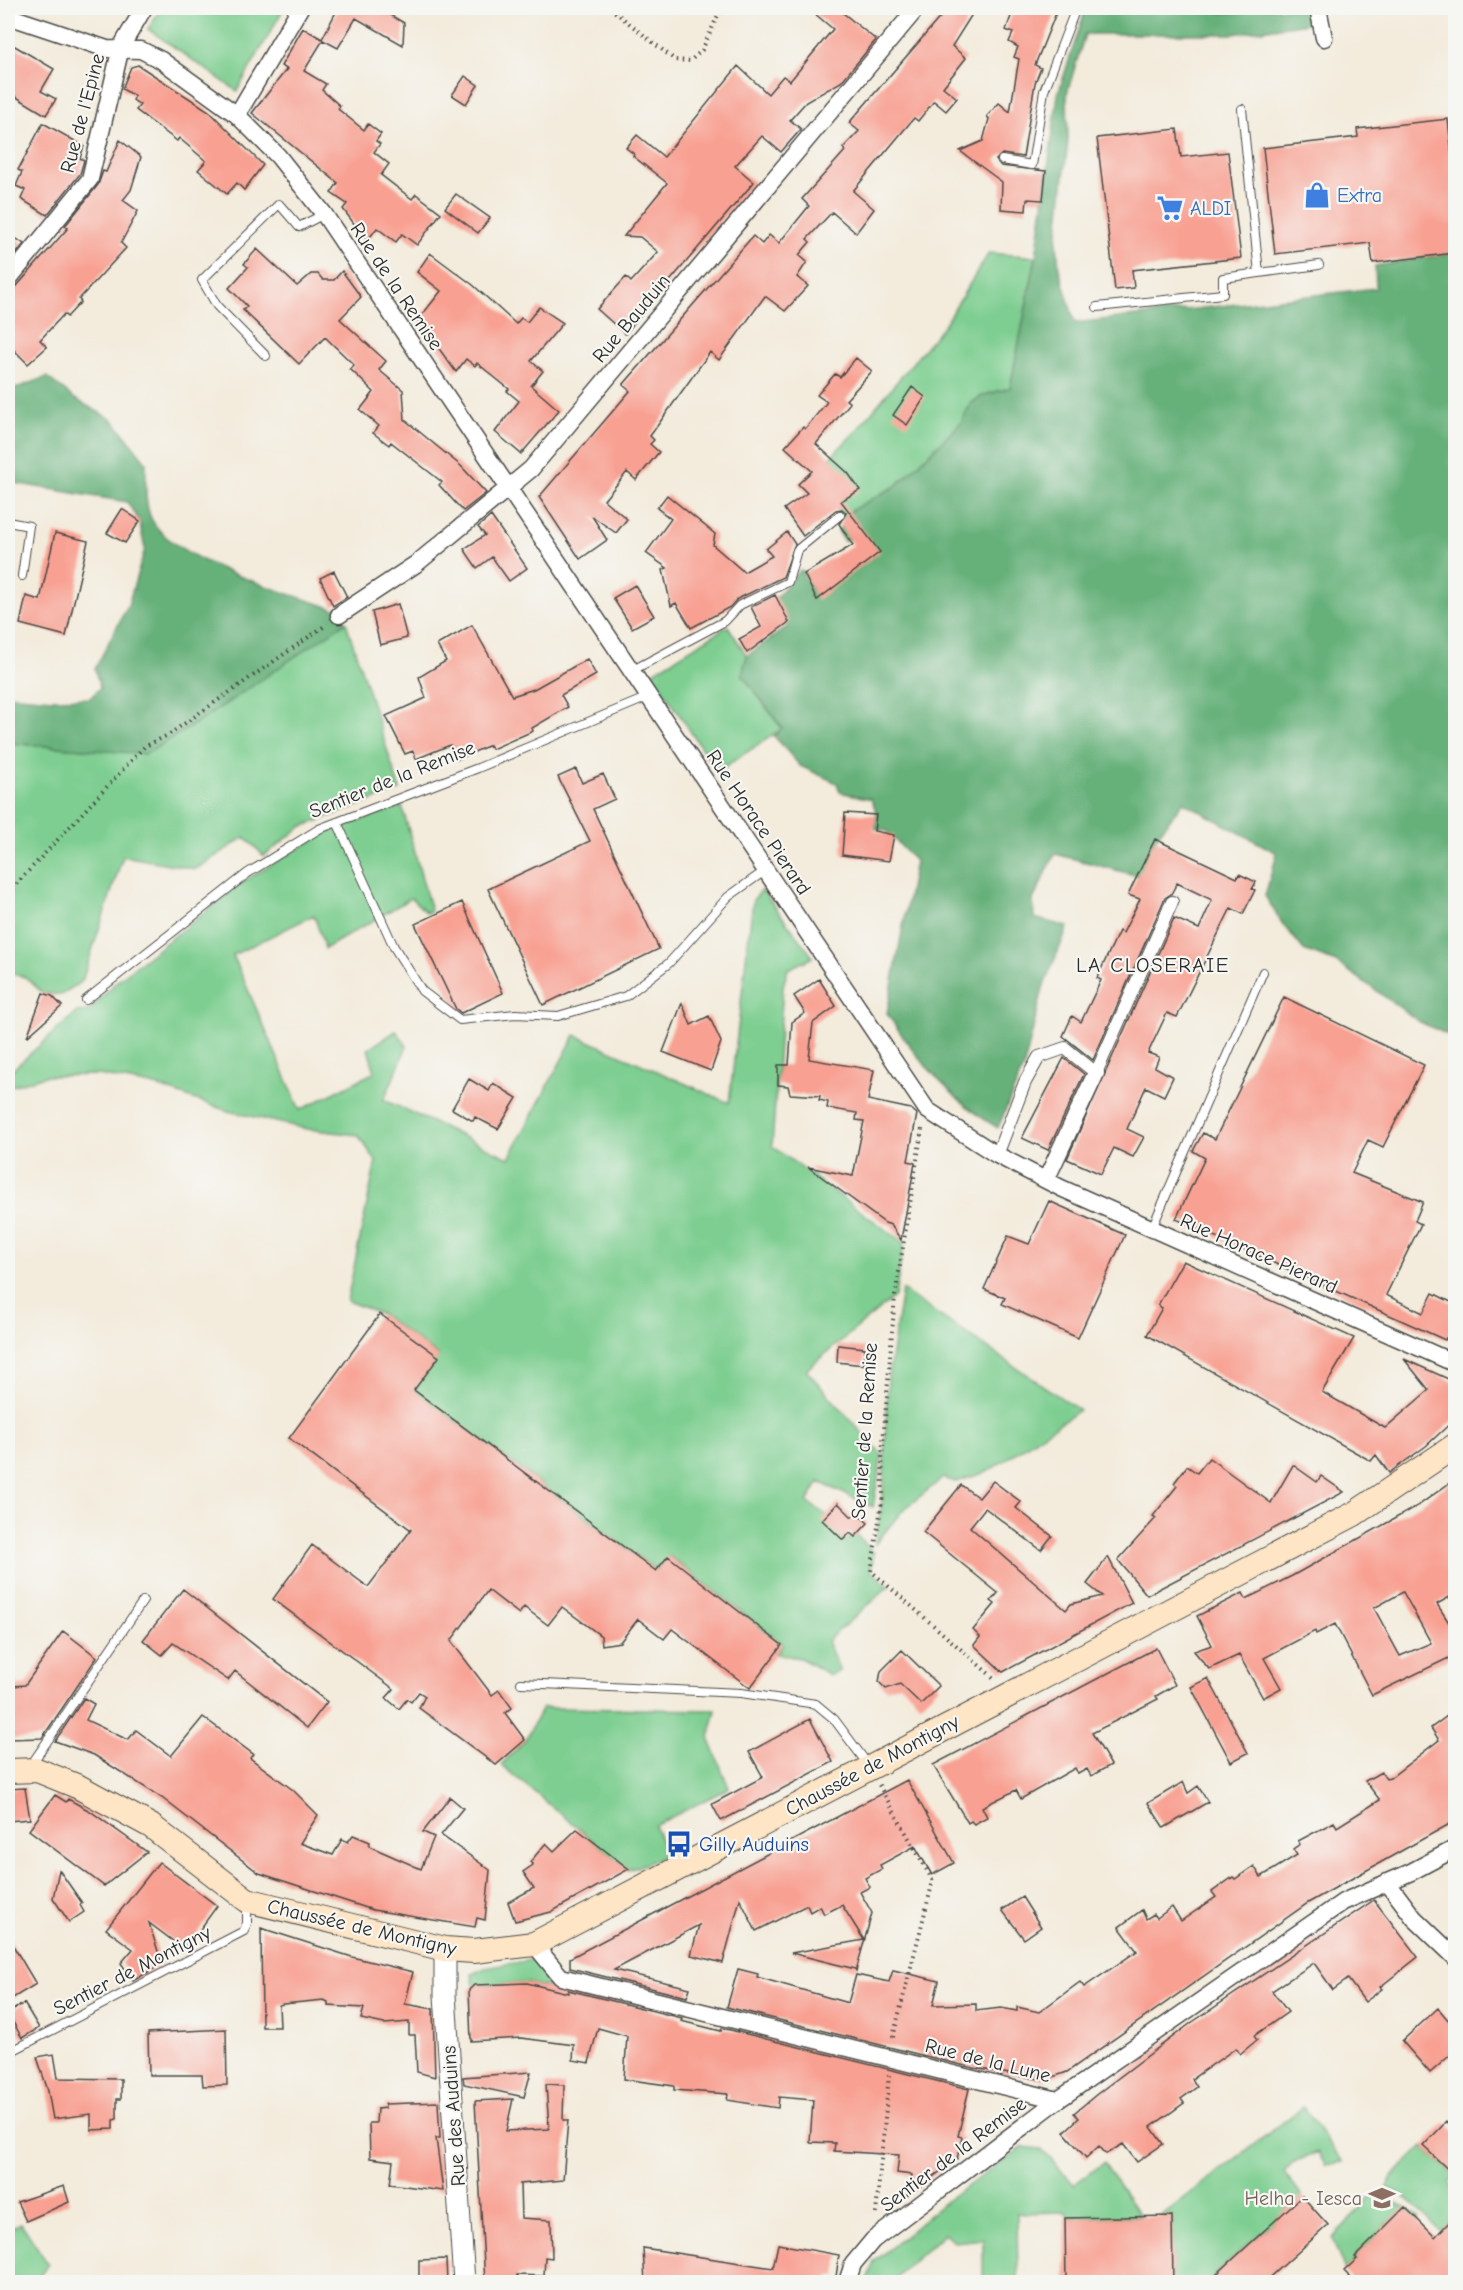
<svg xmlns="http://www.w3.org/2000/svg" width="1463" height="2290" font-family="'Comic Neue',sans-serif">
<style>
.green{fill:#7dce90;stroke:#547c5e;stroke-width:1.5}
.forest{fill:#66b17a;stroke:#486e52;stroke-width:1.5}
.building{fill:#f8a092;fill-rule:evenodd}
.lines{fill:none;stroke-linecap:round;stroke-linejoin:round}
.service-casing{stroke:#494845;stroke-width:10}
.pedestrian-casing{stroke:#494845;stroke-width:14}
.minor-casing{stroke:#494845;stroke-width:19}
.tertiary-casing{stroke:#494845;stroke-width:23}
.secondary-casing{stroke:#494845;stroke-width:26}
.path{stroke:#494845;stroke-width:4;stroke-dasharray:1.5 4.5;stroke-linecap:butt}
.service{stroke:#fff;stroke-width:8}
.pedestrian{stroke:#fff;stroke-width:12}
.minor{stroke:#fff;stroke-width:16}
.tertiary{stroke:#fff;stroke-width:21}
.secondary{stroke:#fde5c5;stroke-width:24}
.labels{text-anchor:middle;stroke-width:4.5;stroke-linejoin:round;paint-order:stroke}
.street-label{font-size:20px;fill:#2b2b2b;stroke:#f6f6f2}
.shop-label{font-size:20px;fill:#366cbe;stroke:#f6f6f2;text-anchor:start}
.transit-label{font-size:20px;fill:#164399;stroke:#f6f6f2;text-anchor:start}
.education-label{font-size:20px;fill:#785e54;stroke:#f6f6f2;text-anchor:end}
.neighbourhood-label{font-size:21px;letter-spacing:1.5px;fill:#2b2b2b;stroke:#f6f6f2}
</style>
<rect width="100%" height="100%" fill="#f6f6f2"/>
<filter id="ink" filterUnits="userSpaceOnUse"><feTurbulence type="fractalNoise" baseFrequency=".0167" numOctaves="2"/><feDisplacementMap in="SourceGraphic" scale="12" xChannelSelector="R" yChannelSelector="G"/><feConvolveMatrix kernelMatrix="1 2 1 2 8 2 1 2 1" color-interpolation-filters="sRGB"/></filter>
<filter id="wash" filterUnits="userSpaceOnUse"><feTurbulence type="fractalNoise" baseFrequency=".008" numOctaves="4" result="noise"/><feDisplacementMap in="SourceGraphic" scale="24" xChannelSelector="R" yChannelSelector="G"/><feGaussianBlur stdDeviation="1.35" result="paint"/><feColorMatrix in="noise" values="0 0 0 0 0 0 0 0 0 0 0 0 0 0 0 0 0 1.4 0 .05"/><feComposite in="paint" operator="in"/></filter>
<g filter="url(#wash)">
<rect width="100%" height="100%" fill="#f3ebdb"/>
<path class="green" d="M161 8H284L237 91 148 29Z
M989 253 1036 257 1010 388 984 395 971 403 961 423 896 486 852 510 844 521 816 472 856 431 944 325Z
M346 622 400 790 301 827 264 856 245 837 196 869 123 856 82 981 61 995 43 993 25 977 8 973V743L146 754 206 717Z
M728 626 747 656 742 674 782 729 717 772 652 673Z
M402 806 431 911 427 913 411 898 325 949 314 915 233 955 300 1110 375 1072 368 1049 396 1031 407 1046 384 1100 509 1158 575 1035 729 1103 753 900 762 890 813 957 788 969 783 986 772 1146 904 1243 895 1296 806 1370 882 1455 873 1507 819 1482 807 1502 828 1516 845 1541 857 1535 874 1553 871 1571 889 1586 827 1641 840 1671 830 1675 800 1658 776 1654 783 1644 669 1556 656 1570 414 1390 439 1356 381 1314 347 1301 376 1161 358 1135 307 1129 228 1111 156 1086 99 1075 45 1076 8 1087V1062L12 1070 77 1012 89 1011 117 981 247 879 325 833Z
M902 1290 1079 1410 987 1472 956 1482 943 1478 902 1511 875 1544 883 1495 888 1379Z
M542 1708 716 1710 709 1738 729 1788 654 1826 668 1855 629 1870 501 1765 525 1740Z
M536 1959 549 1988 528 1983 474 1985 472 1974 485 1968Z
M1303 2107 1343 2162 1326 2165 1318 2152 1292 2163 1284 2172 1302 2197 1214 2275 1219 2282H1173L1172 2216H1161Z
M1423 2146 1455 2177 1449 2183 1455 2190V2216L1441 2231C1417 2211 1417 2201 1386 2188L1392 2177Z
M1023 2147 1041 2149 1074 2184 1104 2163 1140 2216 1068 2218 1066 2212 1017 2213 1018 2282H983V2239L955 2242 944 2234 906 2267 894 2282H866L874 2262 946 2201Z
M1380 2196 1406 2207 1420 2218 1419 2221 1404 2209 1354 2257 1356 2259 1345 2271 1332 2239 1370 2197Z
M21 2223 48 2264 36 2282H8V2230Z"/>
<path class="forest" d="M1086 8H1204L1223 13 1237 11 1238 8H1305L1309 23 1233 34H1085L1067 93 1068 140 1057 242 1059 269 1075 323 1376 288 1375 266 1455 253V1038L1420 1022 1336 962 1304 950 1282 923 1265 896 1277 853 1183 802 1155 839 1139 876 1055 854 1033 900 1034 918 1068 927 1043 988 1024 1066 998 1128C952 1101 916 1058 887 1013L915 861 886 830 876 829 877 813 871 799 840 792 837 783 800 766 774 736 782 728 742 674 747 656 788 626 776 598 800 570 805 572 812 590 858 567 857 536 844 541 838 531 852 510 896 486 961 423 971 403 984 395 1010 388 1036 257 1058 94Z
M47 377 75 399 113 420 146 462C146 478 144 503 151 518 170 561 291 594 335 609L346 622 206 717 146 754 8 743V695L53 699 90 698 100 688 95 669 128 605 145 549 139 520 127 502 8 482V391Z"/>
<g id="blocks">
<path class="building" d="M338 8H378L404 23 403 45 356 18 338 48 323 40 304 71 326 84 322 90 340 106 338 109 364 130 368 124 381 134 376 141 380 144 374 152 389 164 381 175 412 199 416 194 441 213 417 245 402 234 396 242 377 228 367 241 343 209 347 204 331 193 338 183 252 113 287 69 281 66 303 28 322 39Z
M808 8H837L876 40 841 82 806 102 790 120 801 129 781 152 762 136 735 166 754 182 625 334 597 309 626 277 631 282 658 252 640 237 624 236 667 183 633 156 634 154 626 148 637 135 664 157 738 66 768 94 783 76 790 81 833 29Z
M948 8H976L952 46 966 58 943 87 957 98 946 111 934 101 918 121 914 118 853 191 874 209 856 233 832 212 807 239 810 242 799 255 807 262 797 277 808 286 785 311 765 296 719 360 710 352 650 436 654 440 650 444 659 452 636 480 627 472 604 500 627 519 616 533 592 516 607 540 580 559 539 497 630 391 623 385 753 236 762 244 769 235 779 243 809 206 802 199 845 151 843 148 859 131 849 123Z
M1014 8H1058L1035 65 1041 68 1035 83 1023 157 1002 154 996 160 1001 166 1046 171 1043 200 1027 199 1026 211 1001 209 1002 182 960 151 983 141 989 119 987 116 999 103 1010 112 1019 59 1014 57 1018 47 1009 42 1013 33 1006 30Z
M8 42 54 69 41 91 56 99 46 115 8 92Z
M138 65 209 111 263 165 244 190 237 183 227 194 198 170 206 161 179 138 177 141 136 110 140 105 133 100 135 96 122 89 131 67Z
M465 76 478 85 466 104 452 95Z
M1448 119 1455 184V253L1373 263 1370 243 1275 254 1263 148 1358 137 1357 129Z
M43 123 84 146 80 158 84 160 80 174 47 215 21 199 25 190 16 186 22 172 18 170Z
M1177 129 1181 157 1228 152 1241 258 1132 270 1134 288 1115 290 1097 138Z
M120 140 141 157 131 190 123 200 138 211 121 243 126 248 79 299 81 302 67 317 64 314 40 340 47 347 28 364 8 344V290L16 287 68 228 65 226 98 185 103 171 106 172Z
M456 194 490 218 478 233 445 208Z
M8 233 24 244 8 264Z
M257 249 297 286 311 274H318L323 280H334L342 271 361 297 340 319 386 361 379 370 403 390 405 420 461 466 486 493 463 511 439 485 442 482 391 442 389 445 373 433 379 426 360 410 374 392 350 369 354 365 325 337 299 364 243 310 247 306 229 288 248 267 244 264Z
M430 253 473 285 516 324 521 318 527 322 539 307 563 323 531 361 543 371 531 386 559 410 521 454 495 432 519 401 507 391 509 389 477 363 475 366 466 359 456 372 418 320 441 291 417 272Z
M856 358 872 371 846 400 850 403 816 444 848 473 860 490 841 501 880 552 817 600 804 574 853 545 839 524 846 513 842 509 836 510 803 536 784 509 807 493 798 484 812 471 785 447 803 427 805 429 827 402 817 395 835 374 840 377Z
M912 387 925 397 907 425 893 415Z
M667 495 715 534 713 545 744 572 772 556 766 549 787 532 795 544 783 577 737 599 730 607 691 628 676 603 671 606 663 570 667 568 646 553 671 519 657 508Z
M122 509 140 521 125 543 107 533Z
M491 516 527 568 509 581 492 557 477 568 464 549 485 535 478 527Z
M55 533 88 541 66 636 20 624 26 596 40 600Z
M334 571 347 597 333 606 320 578Z
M635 585 654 616 632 628 613 598Z
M775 595 789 622 747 653 739 639 761 627 751 607Z
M398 604 407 638 380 645 372 612Z
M472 625 512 696 534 689 587 659 596 675 561 695 568 707 532 728 533 731 492 749 490 745 456 760 450 745 416 759 413 751 405 754 386 716 426 698 419 677 446 661 437 645Z
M576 769 582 783 603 774 615 799 593 809 659 949 543 1005 488 889 590 841 558 777Z
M845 813 876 815 874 831 894 835 889 861 842 855Z
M1155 839 1237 878 1239 874 1256 882 1252 889 1255 890 1243 914 1231 908 1177 1017 1167 1013 1148 1053 1159 1057 1155 1067 1173 1077 1164 1096 1146 1087 1127 1129 1144 1137 1133 1157 1114 1148 1101 1174 1067 1159 1174 918 1199 929 1212 900 1177 883 1171 894 1165 898 1093 1060 1063 1036 1072 1016 1081 1022 1101 980 1097 978 1119 931 1123 933 1140 899 1128 895Z
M462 902 503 993 461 1013 456 1009 415 924Z
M819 979 836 1006 813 1023 809 1059 874 1070 868 1100 911 1109 917 1114 908 1161 915 1163 901 1240 891 1225 885 1223 808 1167 853 1176 864 1121 856 1120 857 1113 827 1108 828 1102 819 1100 820 1096 790 1094 788 1086 778 1085V1065H789L792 1022 805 1013 794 996Z
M43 993 52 996 62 1006 27 1037Z
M1284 997 1424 1065 1383 1147 1368 1140 1352 1173 1423 1202 1415 1221 1421 1224 1386 1295 1423 1313 1433 1293 1455 1304V1342L1446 1338 1445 1340 1176 1219 1205 1158 1193 1151 1203 1133 1215 1139Z
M682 1003 691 1025 709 1016 721 1042 711 1071 663 1052Z
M1064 1058 1084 1074 1048 1150 1022 1138Z
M469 1079 489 1091 493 1083 517 1098 498 1129 475 1117 473 1121 452 1109Z
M1049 1201 1125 1235 1078 1338 1002 1304 1005 1298 984 1289 1008 1236 1029 1244Z
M1183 1261 1354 1338 1322 1392 1385 1428 1429 1390 1404 1359 1455 1382V1419L1426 1446 1389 1473 1376 1455 1371 1461 1147 1335 1162 1308 1158 1305Z
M380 1314 439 1357 414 1390 656 1571 668 1556 782 1645 750 1688 672 1629 664 1639 638 1619 620 1642 602 1645 601 1636 562 1607 548 1625 524 1607 519 1614 488 1590 451 1641 492 1695 499 1690 512 1708 505 1713 525 1740 496 1765 419 1708 425 1696 419 1692 411 1702 407 1699 399 1709 386 1698 394 1689 273 1599 312 1545 368 1587 411 1530 289 1438Z
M838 1345 865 1348 864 1365 837 1362Z
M1209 1458 1271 1503 1293 1465 1317 1482 1321 1476 1344 1492 1147 1595 1118 1560 1156 1518 1153 1516 1177 1486 1174 1483 1187 1466 1197 1473Z
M1455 1479V1594L1437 1604 1455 1632V1655L1372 1695 1335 1624 1316 1634 1315 1631 1264 1658 1281 1688 1263 1698 1239 1655 1209 1669 1194 1651 1212 1645 1197 1616 1243 1593 1246 1599 1292 1576 1419 1505ZM1403 1592 1431 1643 1400 1656 1374 1608Z
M993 1481 1021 1502 1016 1508 1052 1536 1041 1550 985 1508 970 1527 1066 1610 1071 1604 1102 1596 1087 1584 1108 1557 1132 1603 1003 1672 974 1645 980 1637 973 1630 995 1604 991 1601 998 1593 923 1532 961 1485 979 1498Z
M838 1503 852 1517 856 1512 868 1523 855 1537 850 1533 843 1540 822 1520Z
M183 1589 327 1702 307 1728 235 1671 228 1680 173 1643 162 1655 143 1640Z
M63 1631 97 1657 42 1738 8 1739V1693H13V1686L25 1685Z
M1156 1648 1175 1685 1156 1696 1158 1699 1092 1733 1111 1765 1091 1776 1087 1769 1078 1774 1075 1768 1021 1799 1016 1790 982 1807 987 1817 974 1824 971 1821 968 1823 933 1765Z
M902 1650 939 1686 921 1704 900 1684 886 1689 879 1682 881 1671Z
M1208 1678 1248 1753 1231 1762 1191 1687Z
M84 1698 94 1704 86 1720 128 1740 136 1730 171 1756 203 1717 253 1754 250 1758 293 1790 318 1815 300 1843 333 1855 342 1839 348 1842 353 1835 370 1842 369 1846 421 1869 434 1837 423 1832 450 1797 463 1808 441 1835 490 1870 485 1920 477 1918 475 1927 373 1910 259 1873 162 1798 94 1755 55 1741Z
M1447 1716 1455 1727V1821L1308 1903 1067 2072 1045 2080 974 2068 727 2007 738 1969 758 1974 757 1977 848 2003 856 1975 889 1982 893 1970 939 1981 933 2005 976 2004V2011L1001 2008 1017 2011V2007L1039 2012 1080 1982 1084 1987 1137 1951 1119 1927 1142 1910 1146 1919 1154 1914 1157 1918 1172 1907 1181 1921 1216 1897 1212 1892 1233 1877 1235 1879 1254 1866 1261 1877 1297 1855 1293 1849 1300 1844 1298 1841 1334 1822 1337 1827 1380 1800 1365 1781 1381 1772 1386 1779 1390 1778 1439 1740 1431 1728Z
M810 1719 833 1762 721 1821 712 1804 763 1777 749 1752Z
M907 1780 954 1863 932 1875 915 1846 880 1865 882 1869 865 1878 870 1887 860 1892 872 1913 856 1971 855 1969 791 1953 864 1940 842 1905 824 1914 820 1906 810 1912 807 1905 756 1931 740 1899 723 1963 691 1955 699 1925 614 1970 690 1988 687 1997 570 1968V1958Z
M1183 1782 1188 1793 1198 1786 1208 1802 1164 1828 1148 1803Z
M25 1788 30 1819 8 1821V1789Z
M55 1795 66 1802 68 1799 90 1811 147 1852 104 1886 29 1830Z
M577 1829 629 1869 551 1912 515 1921 508 1902 534 1888 523 1872 533 1865 530 1862 546 1843 554 1851Z
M159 1862 217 1906 185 1950 149 1923 162 1964 133 1981 121 1963 133 1949 106 1929Z
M59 1870 82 1903 80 1905 84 1912 69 1922 53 1898Z
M1022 1897 1041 1927 1024 1939 1002 1910Z
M1374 1900 1418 1957 1380 1987 1382 1989 1365 2002 1348 1979 1333 1990 1314 1963 1272 1991 1288 2012 1254 2036 1257 2040 1240 2054 1236 2048 1192 2079 1197 2087 1181 2099 1184 2103 1151 2127 1163 2144 1137 2162 1123 2144 1106 2154 1099 2146 1086 2158 1064 2132 1079 2118 1074 2113 1097 2094 1191 2023Z
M261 1928 352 1957 413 1972 405 2004 433 2009 435 2077 417 2072 415 2035H409V2022L384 2024 361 2019 364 2008 328 2006V2002L324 2000 283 2004 279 2005 280 2027H262Z
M8 1937 36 1984 8 2001Z
M527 1983 568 1993V1990L682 2018 681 2021 721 2031 722 2028 969 2089 958 2136 962 2137 957 2159 907 2196 912 2175 897 2173 899 2155 834 2151 835 2143 810 2142 813 2100 779 2097 778 2108 727 2100 728 2094 674 2090V2086L624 2079 627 2036 598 2028 589 2063 573 2060 574 2045 521 2038 471 2041 469 1990 474 1985Z
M24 2003 39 2028 22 2038 8 2013Z
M1438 2008 1455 2028V2051L1430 2073 1402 2041Z
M226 2029 227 2085 203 2086 202 2075H149L148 2033Z
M54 2054 58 2078 121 2079V2099H117V2119L113 2120V2129L91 2130V2114L53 2119 48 2091 37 2057Z
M531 2072 524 2097 464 2084 463 2077Z
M546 2084 564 2085 563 2120H568L563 2180 520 2184 521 2218 551 2220 552 2258 545 2257 544 2276 517 2275V2283H485L475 2101 513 2099 506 2131 549 2129Z
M438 2102 440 2138H436L443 2191 390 2184 393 2161 370 2158 369 2123H376L377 2109 385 2108V2104Z
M1446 2122 1455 2131V2176L1423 2146Z
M64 2186 69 2202 26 2221 17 2202Z
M1302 2196 1328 2225 1264 2283H1207Z
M1405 2207 1435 2237 1455 2216V2283H1356L1344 2271 1357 2259 1355 2257Z
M1172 2216 1173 2283H1066L1065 2218Z
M778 2244 839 2255 836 2277H829L828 2283H645L643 2248 773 2268Z
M446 2259 447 2283H419V2260Z"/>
</g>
</g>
<g filter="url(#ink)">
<use href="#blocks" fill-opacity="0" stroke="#494845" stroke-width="1.5"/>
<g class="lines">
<g class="service-casing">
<path id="service" d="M1242 109 1259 273 1319 265
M1002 160 1032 165 1044 91 1076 8
M1097 307 1223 294V278L1259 273
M266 356 217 306 202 280 279 204 299 227 324 214
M8 522 29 526 22 576
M633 670 725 621 740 605 788 582 797 550 840 515
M337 822 394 947 422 991 460 1020 515 1014 558 1016 626 996 669 963 728 897 766 870
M86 1000 248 873 319 829 478 768 648 697
M1152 1228 1263 972
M521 1683 741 1693 816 1704 834 1719 869 1766
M31 1765 143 1601
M8 2053 244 1931 247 1923V1901"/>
</g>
<g class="pedestrian-casing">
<path id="pedestrian" d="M997 1155 1025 1082 1039 1057 1065 1048 1096 1073 1172 902"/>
</g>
<g class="minor-casing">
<path id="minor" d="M1318 8 1324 38
M8 16 107 49 141 50 161 60 237 115 278 156 324 214 927 1110 997 1155 1061 1188 1456 1364
M237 115 300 8
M8 280 90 179 121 47 144 8
M339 615 416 564 531 469 917 8
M1046 1180 1096 1073
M1387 1882 1414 1918 1456 1958
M534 1944 561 1977 1058 2100 1343 1902 1411 1872 1456 1848
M847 2282 853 2264 873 2240 1058 2100"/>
</g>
<g class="tertiary-casing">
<path id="tertiary" d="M445 1949V1995L464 2282"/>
</g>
<g class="secondary-casing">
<path id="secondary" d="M8 1771 37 1770 79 1787 151 1826 247 1900 445 1949 474 1951 534 1944 1354 1514 1456 1445"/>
</g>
<path class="path" d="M610 8 675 60 690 61 702 50 719 13 732 8
M8 893 144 747 168 735 326 625
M922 1129 895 1296 882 1455 883 1495 871 1571 995 1679
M879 1785 933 1881 892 2041
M876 2214 889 2075"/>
<use href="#service" class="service"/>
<use href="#pedestrian" class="pedestrian"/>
<use href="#minor" class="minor"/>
<use href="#tertiary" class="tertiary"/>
<use href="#secondary" class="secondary"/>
</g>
</g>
<defs>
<g id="shop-bare" transform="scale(2.07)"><path d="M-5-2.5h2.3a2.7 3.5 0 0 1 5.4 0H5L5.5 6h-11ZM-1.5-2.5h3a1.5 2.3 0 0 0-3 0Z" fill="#3f7fe0" stroke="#f6f6f2" stroke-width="2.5" paint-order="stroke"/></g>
<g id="supermarket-bare" transform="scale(2.07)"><path d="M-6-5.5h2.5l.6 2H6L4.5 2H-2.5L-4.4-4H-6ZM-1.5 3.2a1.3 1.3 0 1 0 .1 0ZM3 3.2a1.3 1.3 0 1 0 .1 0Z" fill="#3f7fe0" stroke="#f6f6f2" stroke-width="2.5" paint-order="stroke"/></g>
<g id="bus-bare" transform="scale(2.07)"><path d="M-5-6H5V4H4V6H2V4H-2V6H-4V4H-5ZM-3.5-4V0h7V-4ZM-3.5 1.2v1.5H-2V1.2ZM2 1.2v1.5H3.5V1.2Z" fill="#1a4fb4" stroke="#f6f6f2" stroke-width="2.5" paint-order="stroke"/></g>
<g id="university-bare" transform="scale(2.07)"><path d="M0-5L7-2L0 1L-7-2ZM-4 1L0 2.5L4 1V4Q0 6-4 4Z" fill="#8d6e63" stroke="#f6f6f2" stroke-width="2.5" paint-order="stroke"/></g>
</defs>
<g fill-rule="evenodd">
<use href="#shop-bare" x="1317" y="195"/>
<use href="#supermarket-bare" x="1170" y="208"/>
<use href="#bus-bare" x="679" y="1844"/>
<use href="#university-bare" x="1382" y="2198"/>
</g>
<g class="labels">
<g class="street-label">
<text transform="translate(82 113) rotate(-75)" y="7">Rue de l'Epine</text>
<text transform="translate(397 286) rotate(56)" y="7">Rue de la Remise</text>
<text transform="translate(631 318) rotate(-50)" y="7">Rue Bauduin</text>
<text transform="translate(392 779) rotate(-22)" y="7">Sentier de la Remise</text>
<text transform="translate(759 822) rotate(56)" y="7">Rue Horace Pierard</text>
<text transform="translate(1259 1253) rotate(24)" y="7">Rue Horace Pierard</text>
<text transform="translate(864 1431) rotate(-86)" y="7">Sentier de la Remise</text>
<text transform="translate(872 1765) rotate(-28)" y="7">Chaussée de Montigny</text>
<text transform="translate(362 1927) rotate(13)" y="7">Chaussée de Montigny</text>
<text transform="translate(132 1970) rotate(-27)" y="7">Sentier de Montigny</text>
<text transform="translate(988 2060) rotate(14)" y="7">Rue de la Lune</text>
<text transform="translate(453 2116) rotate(-94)" y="7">Rue des Auduins</text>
<text transform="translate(953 2154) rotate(-37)" y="7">Sentier de la Remise</text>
</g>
<g class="shop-label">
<text x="1337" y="202">Extra</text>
<text x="1190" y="215">ALDI</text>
</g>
<g class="transit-label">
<text x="699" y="1851">Gilly Auduins</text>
</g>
<g class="education-label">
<text x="1362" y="2205">Helha - Iesca</text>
</g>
<g class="neighbourhood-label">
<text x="1153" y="972">LA CLOSERAIE</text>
</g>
</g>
<rect width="1463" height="2290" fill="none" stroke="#f6f6f2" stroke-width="30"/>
</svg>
